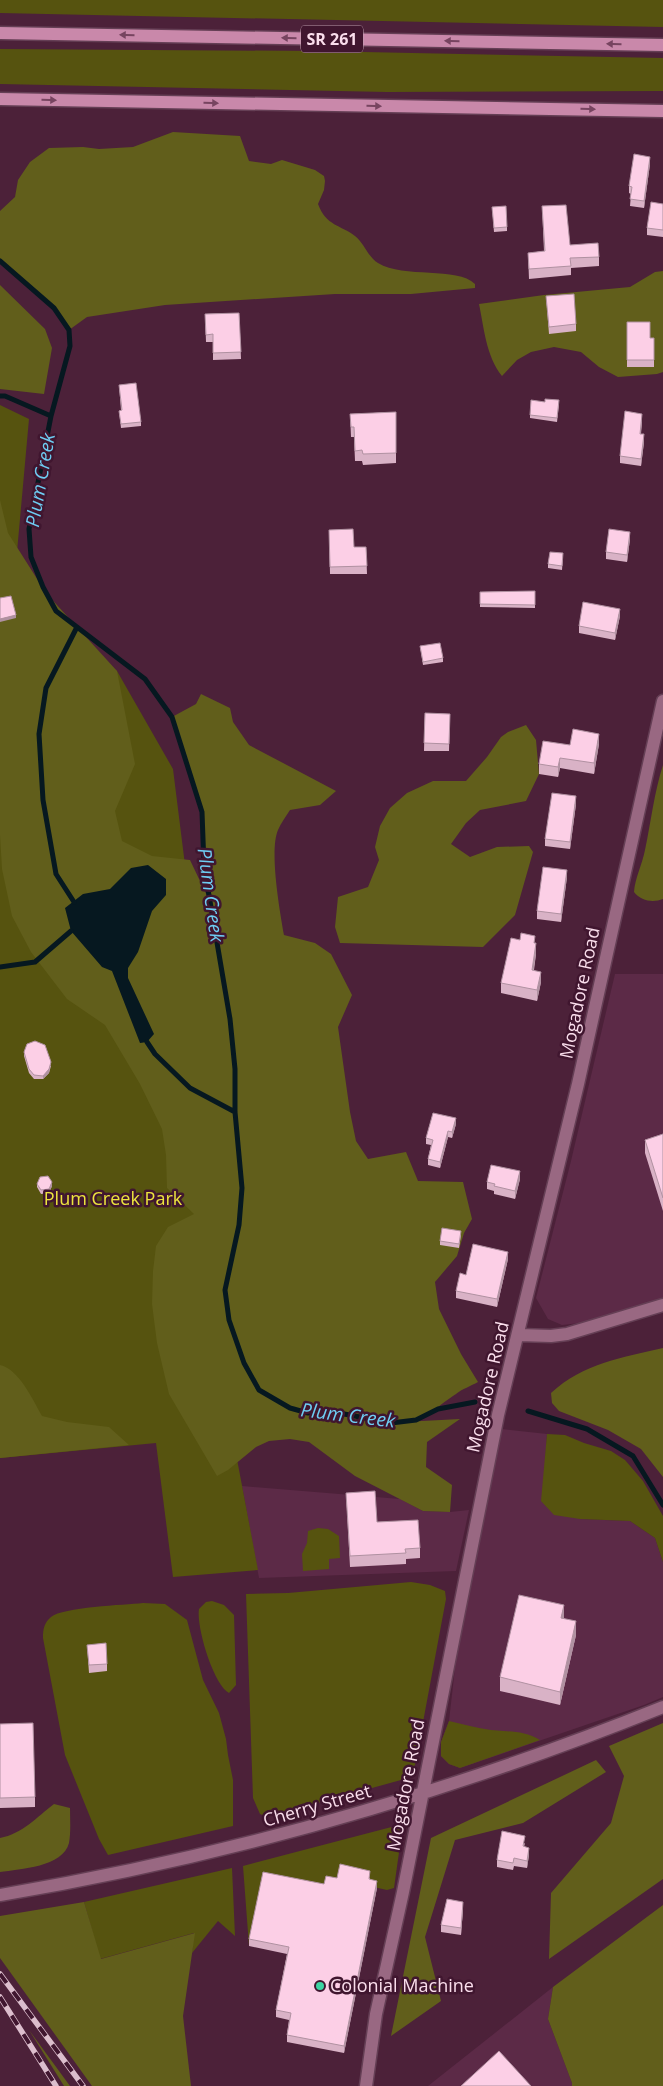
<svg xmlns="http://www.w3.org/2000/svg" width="663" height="2086" font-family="'Open Sans',sans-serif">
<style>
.built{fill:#5c2a47}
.green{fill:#56530f}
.forest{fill:#615e1b}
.water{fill:#061820}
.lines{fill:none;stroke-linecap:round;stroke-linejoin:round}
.stream{stroke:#061820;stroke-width:5}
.minor-casing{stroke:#653f55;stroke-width:15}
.major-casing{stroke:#653f55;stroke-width:15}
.minor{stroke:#996882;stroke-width:12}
.major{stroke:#c988aa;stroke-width:12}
.rail-casing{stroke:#dcbecd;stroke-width:5.5}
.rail{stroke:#40162f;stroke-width:4;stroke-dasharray:11;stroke-linecap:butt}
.wall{fill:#d9b2c6}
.shaded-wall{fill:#b091a1}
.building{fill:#fccfe6;stroke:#b091a1}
.oneway{fill:#774460}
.poi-dot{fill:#3dd4a3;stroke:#40162f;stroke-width:2}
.labels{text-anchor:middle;stroke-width:5;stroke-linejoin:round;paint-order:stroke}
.shield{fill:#40162f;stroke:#c2a2b3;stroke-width:1}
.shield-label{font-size:16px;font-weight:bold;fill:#fadeec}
.street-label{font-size:18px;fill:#fadeec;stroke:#40162f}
.park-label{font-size:18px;fill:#ede53e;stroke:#40162f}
.poi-label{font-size:18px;fill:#fadeec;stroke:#40162f;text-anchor:start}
.water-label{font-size:19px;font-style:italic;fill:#6ecdf3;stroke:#40162f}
</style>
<rect width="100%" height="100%" fill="#4c2139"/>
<path class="built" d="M615 974H663V1305L617 1319 562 1325 548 1319 536 1298 571 1161Z
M502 1429 547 1434 545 1464 580 1519 630 1521 655 1538 663 1562V1697L644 1705 460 1768 449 1764 441 1756V1742L449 1721 456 1659Z
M242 1486 400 1499 423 1511 450 1512 469 1510 456 1571 259 1578Z
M553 1987 548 2019 572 2083V2086H428Z"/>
<path class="green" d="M0 0H663V27L0 13Z
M0 49 315 51 663 58V91L387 92 0 84Z
M0 405 29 419 17 552 52 623 117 671 173 769 228 1209 204 1285 258 1570 173 1577 156 1443 0 1458Z
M547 1434 565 1435 584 1443 611 1451 625 1460 643 1481 663 1516V1562L655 1538 630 1521 580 1519 554 1515 541 1501Z
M318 1528 328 1529 339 1536 340 1558 329 1559V1569L303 1571 302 1554 307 1543 308 1531Z
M411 1582 430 1585 445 1591 446 1599 415 1765 402 1776 401 1780 267 1817 260 1814 253 1798 246 1594 288 1593Z
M212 1601 224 1605 234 1615 236 1685 229 1693C213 1684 196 1626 199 1609L206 1602Z
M143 1603 165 1604 187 1620 203 1680 219 1713 226 1739 228 1755 233 1780V1826L108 1855 99 1839 65 1755 43 1638C43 1629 44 1623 51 1617 63 1607 124 1605 143 1603Z
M449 1721C463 1724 477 1728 491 1730 508 1732 524 1730 540 1740L460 1768 449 1764 441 1756V1742Z
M403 1824 394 1888 387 1890 369 1886 370 1878 337 1885 324 1891 263 1879 249 1946 243 1866Z
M232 1868 235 1936 218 1921 192 1953 194 1933 100 1959 84 1902Z"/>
<path class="forest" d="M173 132 240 136 249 161 271 164 282 160 315 170 324 176 325 181 324 190 318 204C326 226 341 225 355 236 364 243 368 257 378 263 404 279 457 266 475 284V288L411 294H335L165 305 87 317 69 330 54 308 0 261V211L15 197 18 180 30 162 49 148 83 147 99 149 133 147Z
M663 271V372L657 374 618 377 599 367 581 352 554 347 531 352 517 360 502 376C486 356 484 328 479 304L544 295 630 287 655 272Z
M0 285 45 329 52 348 44 394 0 389Z
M0 500 8 533 46 593 117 671 135 764 115 811 122 841 152 856 190 860 210 902 204 866 202 812 172 717 196 704 201 694 230 708 233 722 249 745 336 791 320 805 290 810C286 816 281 823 278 830 269 851 280 912 284 935L315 943 331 954 352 995 338 1027 350 1112 356 1141 368 1159 406 1152 418 1181 463 1182 472 1219 464 1233 457 1256 435 1282 439 1309 461 1354 478 1382C471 1386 462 1389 456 1394 435 1408 429 1417 403 1422L460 1419 427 1442 426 1467 452 1485 450 1512 423 1511 355 1476 309 1442 290 1439 269 1441 256 1447 228 1470 217 1476 169 1394 157 1343 152 1304 153 1271 156 1246 168 1227 194 1214 167 1188 166 1155 162 1129 140 1084 105 1025 67 999 31 952 12 916 2 869 0 835Z
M526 725 536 740 539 774 526 801 480 810 466 823 451 844 470 857 497 847 529 846 533 852 515 915 483 947 340 943 335 927 338 897 368 887 379 860 375 847 380 826 390 808 407 793 433 781H466L487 757 501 737 508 732Z
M663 765V899C653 903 641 901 634 892 635 878 642 865 645 850 651 822 654 793 663 765Z
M663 1348V1477L641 1449 608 1430 559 1411 552 1403 551 1393C584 1363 621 1358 663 1348Z
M0 1365C19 1369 33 1400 42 1416L67 1422 109 1427 129 1445 0 1458Z
M663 1723V1879L549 1959 551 1893 611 1823 624 1776 609 1746Z
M596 1760 606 1772 523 1823 455 1840 425 1937 441 2001 391 2036 431 1838Z
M54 1804 70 1808C70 1819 71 1832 69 1843 63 1867 20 1869 0 1872V1838C22 1834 37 1817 54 1804Z
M84 1902 101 1959 195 1933 183 2016 191 2086H92L0 1958V1916Z
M663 1905V2086H572V2083L548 2019 553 1987Z
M29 2030 70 2086H64Z"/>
<path class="water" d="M148 865 166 879V895L152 911 138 952 128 968V978L154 1034 147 1042 140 1043 112 971 102 967 71 931 65 908 83 894 110 889 131 868Z"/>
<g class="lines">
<path class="stream" d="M0 261 54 308 69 330 70 346 51 416 29 529 31 557 43 587 56 611 145 679 172 717 202 812 204 866 230 1019 235 1069V1112L242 1188 239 1225 225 1290 229 1320 244 1363 259 1390 290 1408 308 1413H339L391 1423 416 1420 438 1409 475 1402
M0 396H5L51 416
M74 902 56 874 43 800 39 734 46 688 77 627
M0 967 35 962 71 931
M147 1042 155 1054 190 1088 235 1112
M528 1411 587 1429 633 1456 663 1505"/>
<g class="minor-casing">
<path id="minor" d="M519 1335 551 1336 567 1334 663 1305
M0 1895C227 1857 449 1793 663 1707
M366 2086 376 2014 403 1892 498 1415 578 1084 663 701"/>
</g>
<g class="major-casing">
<path id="major" d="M0 33 663 45
M0 99 663 111"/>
</g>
<use href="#minor" class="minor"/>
<use href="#major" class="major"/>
<g class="rail-casing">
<path id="rail" d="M0 1974 83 2086
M0 1997 56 2086"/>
</g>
<use href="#rail" class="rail"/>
</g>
<path class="wall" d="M650 164 644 208 630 206 631 194 629 193V186Z
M663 204V237L647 235V228Z
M542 206 570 245 599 257V266L571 268V275L529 279 528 253 544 251Z
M492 207 507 227V231L494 232Z
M546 296 576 324V331L549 334Z
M239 313 241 359 213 360V342H206L205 314Z
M627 322 650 338H654V367H627Z
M119 385 141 422V426L121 428 119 411 121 410Z
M559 404 557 422 530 418V415Z
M396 412V463L363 465 362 461H355L354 437H351L350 414Z
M642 421 641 434 644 442 641 466 620 463V456Z
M329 530 354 547H366L367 574H330Z
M630 539 627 562 606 559V552Z
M563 557 562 570 548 568V564Z
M535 591V608L480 607V592Z
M620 616 615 640 579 633V626Z
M420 646 443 658V662L423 665Z
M425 713 450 714 449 751H424Z
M599 744 594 774 560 768 558 777 539 774V764L570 745Z
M576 804 570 849 545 846V839Z
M567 877 561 922 537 919V911Z
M535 943 536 954 534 970 541 982 537 1001 501 993V983Z
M24 1052 51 1066 49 1073 43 1079H34L29 1073 24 1056Z
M456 1124 452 1138 448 1137 440 1168 428 1165V1159L431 1145 426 1144V1138Z
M663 1134V1211L645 1153V1140Z
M520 1179 515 1199 494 1194V1191L487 1189V1182Z
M37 1184 52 1186 49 1193 41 1194 37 1187Z
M461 1235 459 1248 440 1245V1241Z
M508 1259 497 1307 456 1298V1291L466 1275Z
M346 1493 377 1522 420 1548V1558L406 1559V1564L350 1567Z
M564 1618 576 1635 560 1705 500 1691V1677Z
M87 1645 107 1664V1671L89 1673Z
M0 1724 35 1797V1807L0 1808Z
M525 1843 524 1847 529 1855 527 1868 514 1866 513 1870 497 1867V1860Z
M337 1878H370V1880L377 1888 344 2053 287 2042V2035L289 2020 276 2017V2010L287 1954 249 1946V1939L324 1884Z
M463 1909 461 1935 441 1932V1925Z"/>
<path class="shaded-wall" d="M650 157V164L644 208V201Z
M642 414V421L640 441V434Z
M644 434V442L641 466V459Z
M630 532V539L627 562V555Z
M620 609V616L615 640V633Z
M16 615V618L0 622V619Z
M599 734V744L594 774V763Z
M560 758V768L558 777V767Z
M576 796V804L570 849V842Z
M567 870V877L561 922V914Z
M536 943V954L532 980V970Z
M541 972V982L537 1001V990Z
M51 1062 49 1073 43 1079V1076Z
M456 1118V1124L452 1138V1132Z
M448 1131V1137L440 1168V1162Z
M520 1171V1179L515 1199V1191Z
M52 1182V1186L49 1193V1189Z
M508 1252V1259L497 1307V1299Z
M564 1605V1619L561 1618Z
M576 1621V1635L560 1705V1692Z
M529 1848V1855L527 1868V1861Z
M377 1881V1888L344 2053V2046Z
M463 1902V1909L461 1935V1928Z"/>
<path class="building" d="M634 154 650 157 644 201 630 199 632 187 629 186Z
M651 202 663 204V230L647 228Z
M566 205 570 245 598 243 599 257 570 258 571 266 529 269 528 253 545 251 542 206Z
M506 206 507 227 494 228 492 207Z
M574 294 576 324 549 327 546 296Z
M239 313 241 352 213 353V334L206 335 205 314Z
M627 322H650V338H654V360H627Z
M136 383 141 422 121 424 119 411 122 410 119 385Z
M545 399 559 400 557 418 530 415 531 400 545 402Z
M625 411 642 414 640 434H644L641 459 620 456Z
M396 412V453L363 454 362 450 355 451 354 427H351L350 414Z
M353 529 354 547H366L367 566 330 567 329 530Z
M609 529 630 532 627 555 606 552Z
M550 552 563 553 562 566 548 564Z
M535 591V605L480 604V592Z
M11 596 16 615 0 619V598Z
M583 602 620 609 615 633 579 626Z
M440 643 443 658 423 662 420 646Z
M425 713 450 714 449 744 424 743Z
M573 729 599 734 594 763 560 758 558 767 539 764 543 741 570 745Z
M552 793 576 796 570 842 545 839Z
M543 867 567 870 561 914 537 911Z
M521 933 535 936 534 943H536L532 970 541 972 537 990 501 983 511 938 520 940Z
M35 1041 45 1045 51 1062 49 1069 43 1076 34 1075 29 1069 24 1052 27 1044Z
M433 1113 456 1118 452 1132 448 1131 440 1162 428 1159 433 1140 426 1138Z
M663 1134V1198L645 1140Z
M491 1165 520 1171 515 1191 494 1186 495 1184 487 1182Z
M48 1176 52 1182 49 1189 41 1190 37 1184 40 1177Z
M442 1228 461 1231 459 1244 440 1241Z
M473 1244 508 1252 497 1299 456 1291 460 1273 466 1275Z
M375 1491 377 1522 418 1520 420 1548 405 1549 406 1553 350 1556 346 1493Z
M519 1595 564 1605 561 1618 576 1621 560 1692 500 1677Z
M106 1643 107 1664 89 1665 87 1645Z
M33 1723 35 1797 0 1798V1724Z
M502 1831 525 1836 523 1846 529 1848 527 1861 514 1858 513 1863 497 1860Z
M340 1864 370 1871 369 1879 377 1881 344 2046 287 2035 291 2013 276 2010 289 1947 249 1939 263 1872 324 1884 326 1876 337 1878Z
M447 1899 463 1902 461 1928 441 1925Z
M499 2051 531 2086H461Z"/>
<defs><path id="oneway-solid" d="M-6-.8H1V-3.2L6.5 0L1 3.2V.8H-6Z" transform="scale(1.25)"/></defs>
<g class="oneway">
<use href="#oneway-solid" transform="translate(127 35) rotate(-179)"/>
<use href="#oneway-solid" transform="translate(289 38) rotate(-179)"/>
<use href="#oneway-solid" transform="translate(452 41) rotate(-179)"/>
<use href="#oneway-solid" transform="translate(614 44) rotate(-179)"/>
<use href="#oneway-solid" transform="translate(49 100) rotate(1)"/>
<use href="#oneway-solid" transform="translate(211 103) rotate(1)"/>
<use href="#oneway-solid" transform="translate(374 106) rotate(1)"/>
<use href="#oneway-solid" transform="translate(588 109) rotate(1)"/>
</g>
<circle class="poi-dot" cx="320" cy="1986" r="5"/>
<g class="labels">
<rect class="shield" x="301" y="25.5" width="62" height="27" rx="4"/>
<g class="shield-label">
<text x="332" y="45">SR 261</text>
</g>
<g class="street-label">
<text transform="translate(580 993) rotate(-78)" y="6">Mogadore Road</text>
<text transform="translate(488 1387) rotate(-77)" y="6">Mogadore Road</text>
<text transform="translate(406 1785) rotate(-79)" y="6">Mogadore Road</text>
<text transform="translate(317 1806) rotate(-16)" y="6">Cherry Street</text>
</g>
<g class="park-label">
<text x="113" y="1205">Plum Creek Park</text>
</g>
<g class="poi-label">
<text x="330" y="1992">Colonial Machine</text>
</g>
<g class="water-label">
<text transform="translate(40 480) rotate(-80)" y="7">Plum Creek</text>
<text transform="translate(211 895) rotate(82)" y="7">Plum Creek</text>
<text transform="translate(348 1415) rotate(7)" y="7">Plum Creek</text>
</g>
</g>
</svg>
